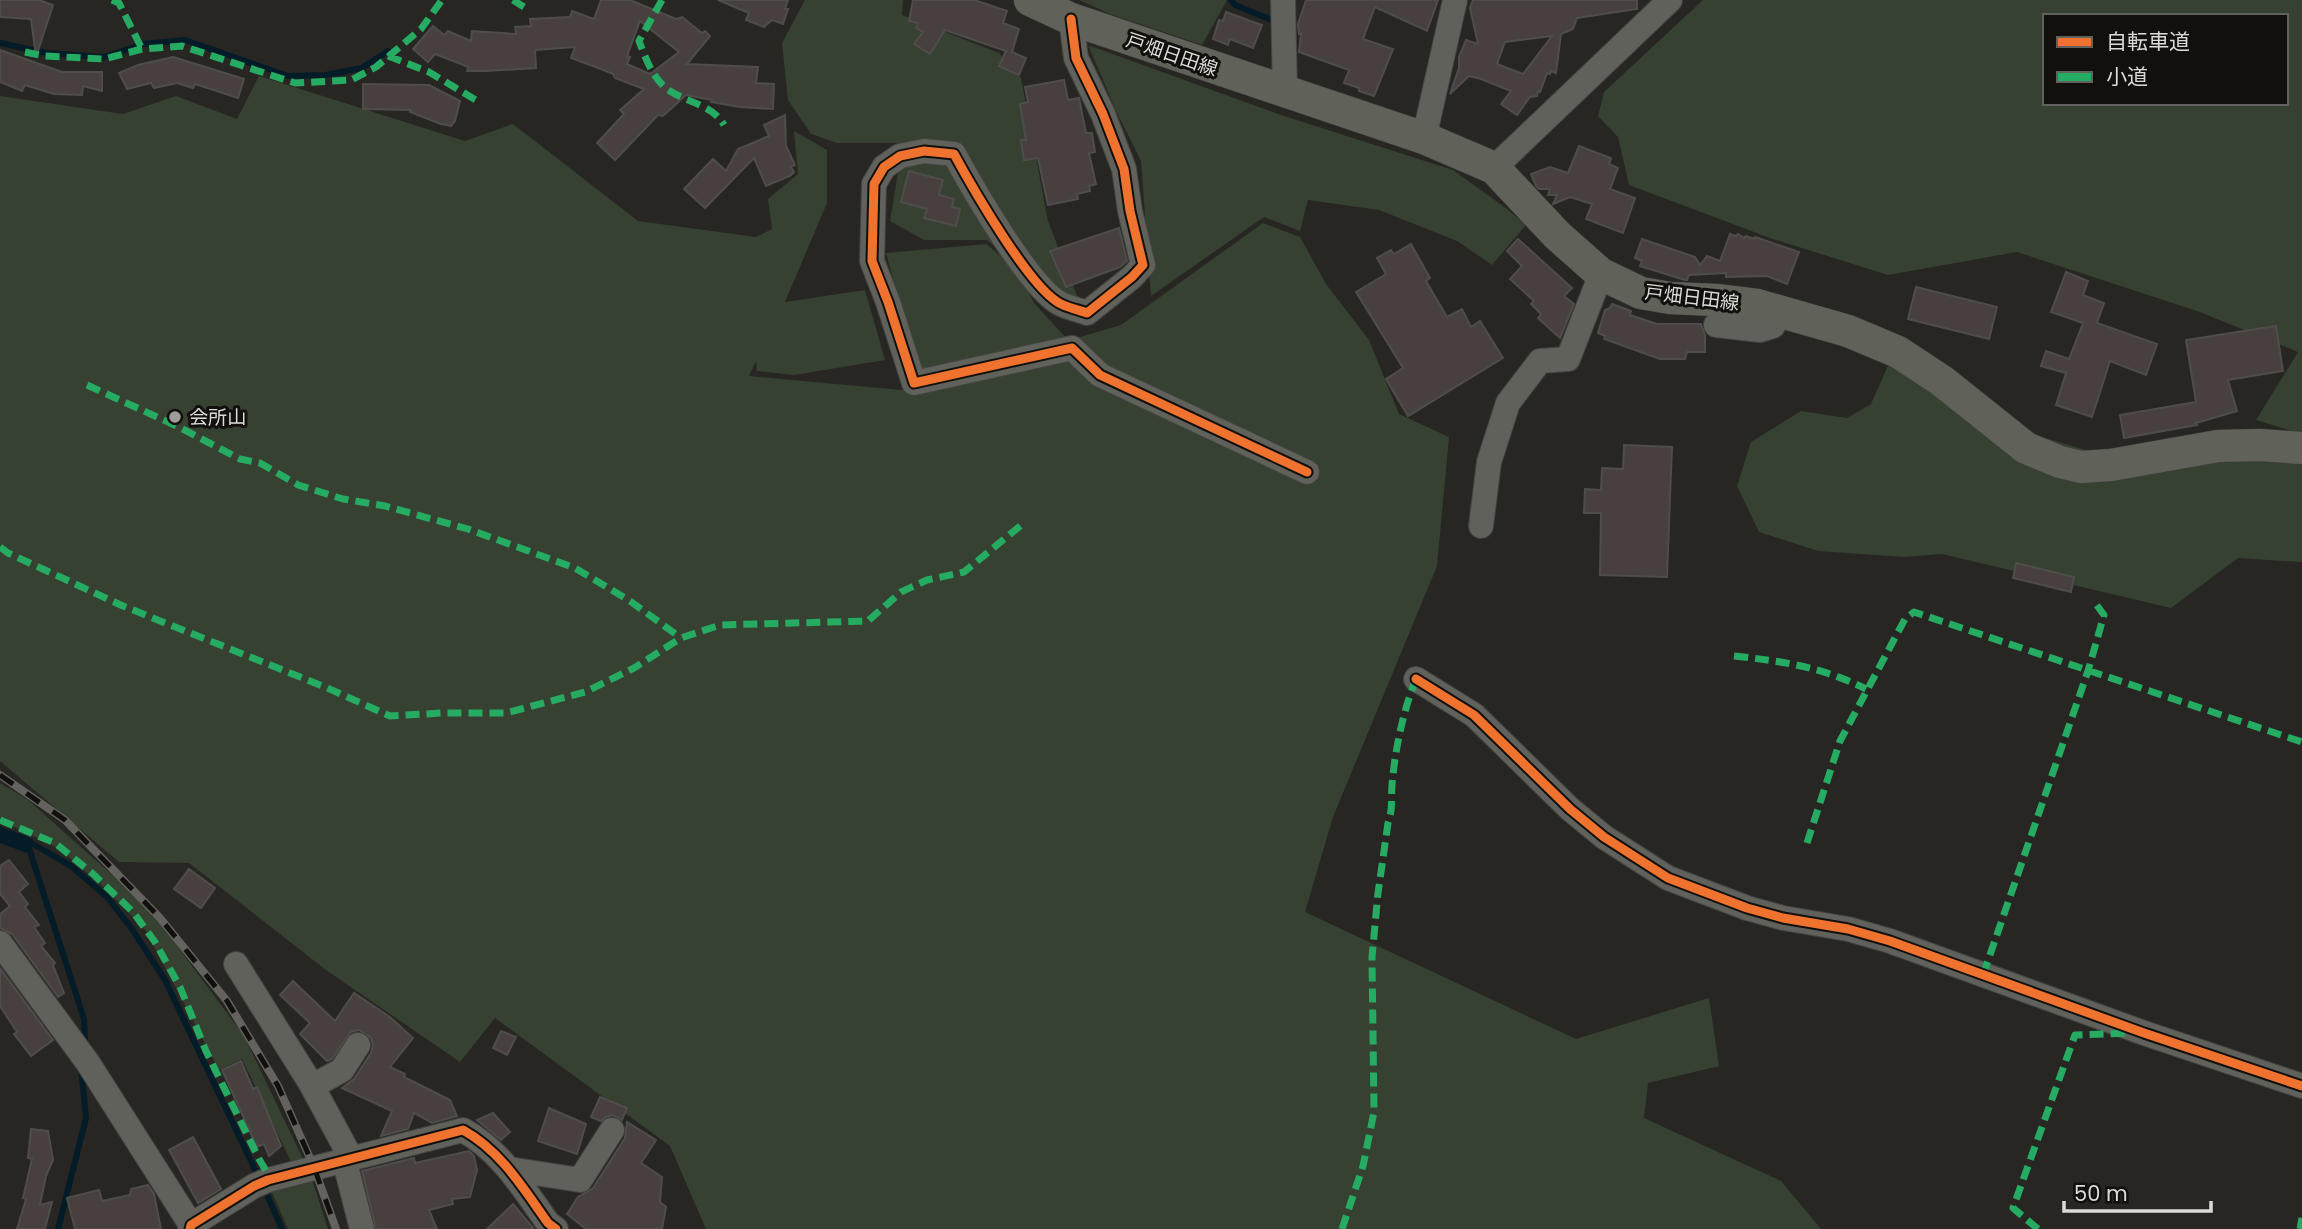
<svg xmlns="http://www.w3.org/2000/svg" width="2302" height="1229" font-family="Poppins,'Noto Sans JP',sans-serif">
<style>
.green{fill:#364131;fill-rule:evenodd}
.water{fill:#041b28}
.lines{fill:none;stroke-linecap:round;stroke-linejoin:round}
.stream{stroke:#041b28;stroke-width:6}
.building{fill:#47403e;stroke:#4f4d4c;stroke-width:2;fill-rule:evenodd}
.minor-casing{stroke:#434341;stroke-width:26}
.major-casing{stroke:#434341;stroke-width:33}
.minor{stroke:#60615b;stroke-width:24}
.major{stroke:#60625a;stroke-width:32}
.rail-casing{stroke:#63625f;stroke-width:8}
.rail{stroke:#11100d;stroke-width:5;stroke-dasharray:16;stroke-linecap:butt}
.quiet{stroke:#26ab63;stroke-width:7;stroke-dasharray:14 7;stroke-linecap:butt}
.cycleway-casing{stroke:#11100d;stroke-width:13}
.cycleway{stroke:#ef722f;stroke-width:9}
.poi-dot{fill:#9d9c98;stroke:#11100d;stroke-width:2.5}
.labels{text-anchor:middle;stroke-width:6;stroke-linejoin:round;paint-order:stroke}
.street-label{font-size:19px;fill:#dcdbd7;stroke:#11100d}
.poi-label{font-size:19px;fill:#dcdbd7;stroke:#11100d;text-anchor:start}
</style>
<rect width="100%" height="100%" fill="#272623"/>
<path class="green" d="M805 0H903L902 15 999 53 1021 78 1048 221 1081 306 1068 318 1039 303 1017 265 987 240H924L890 221 899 167 953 147 893 143H837L811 134 788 100 782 43Z
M1079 0H1227L1202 45 1110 14Z
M1703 0H2302V434L2256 420 2298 352 2200 312 2017 252 1888 275 1770 238 1629 185 1618 137 1598 116 1604 92ZM2045 16H2286V103H2045Z
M1088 45 1281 115 1453 170 1507 209 1526 225 1492 265 1457 241 1379 210 1308 200 1300 231 1264 217 1151 296 1141 161 1117 113Z
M259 76 465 141 513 124 638 221 756 237 772 229 768 199 798 174 794 131 827 150V203L785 302 865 290 885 360 794 375 757 371 756 361 749 376 901 390 1121 325 1263 223 1300 237 1326 284 1369 340 1399 414 1449 437 1437 566 1333 817 1305 912 1576 1039 1709 998 1719 1066 1648 1083 1644 1118 1781 1181 1821 1229H706L670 1146 495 1018 460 1062 326 970 189 863 119 862 0 761V96L123 114 176 96 237 119Z
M986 244 1017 269 1034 303 1066 338 919 373 886 253Z
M1891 359 1958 379 2038 436 2093 452 2302 444V562L2238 558 2171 608 1942 554 1904 557 1818 551 1759 532 1737 486 1751 442 1801 411 1847 418 1871 404Z
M0 783 27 799 119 881 164 928 244 1036 305 1163 294 1168 242 1059 219 1070 146 931 106 889 58 848 0 820Z
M310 1173 328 1229H288L270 1188Z"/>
<path class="water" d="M0 826 33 839 27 853 0 843Z"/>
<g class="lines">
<path class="stream" d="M1231 0 1235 5 1277 22
M0 43 47 53 104 57 143 44 185 40 288 76 326 75 362 68 388 51
M26 840 71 866 107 897 132 929 165 980 259 1178
M27 842 84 1019 85 1046
M264 1188 282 1229
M58 1229 86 1118 81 1067"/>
</g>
<path class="building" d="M0 0H39L53 5 36 57 31 19 0 17Z
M601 0H630L676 19 682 17 702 33 705 31 710 36 687 64 758 67 756 83 774 84 773 109 740 107 711 102 712 100 686 95 663 116 658 115 615 160 597 143 624 114 620 110 644 89 615 78 613 74 601 69 571 58 575 47 535 50 536 68 486 71H467L468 67 461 64 435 54 428 62 413 49 433 26 444 35 448 31 471 41 472 31 516 34 515 27 531 26 530 19 570 17 572 11 594 19ZM640 21 679 52 650 74 627 64 630 57 627 56Z
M718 0H788L785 9H788L783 24 772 20 764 27 746 20 749 13Z
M913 0H974L1007 11 1003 23 1019 29 1012 52 1026 58 1019 75 999 66 1006 51 945 30 930 54 914 44 923 32 916 28 918 23 909 21Z
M1306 0H1438L1427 31 1375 7 1363 39 1393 49 1374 96 1359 91V88L1344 83 1349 70 1299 52 1301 34H1299L1298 24Z
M1473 0H1637V9L1577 18 1573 29 1561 34 1556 73 1551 71 1550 74 1547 73 1540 92 1538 91 1537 96 1530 97 1517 115 1501 104 1511 91 1481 79 1469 76 1450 94 1459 68V57L1466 40 1478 44 1470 8ZM1552 36 1523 74 1497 64 1505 42Z
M1226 12 1262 25 1253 48 1230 39 1228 45 1213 39 1219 20 1223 21Z
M0 50 62 72H102V91L83 86 82 95 54 94 25 85 22 91 0 82Z
M173 57 244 79 238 98 195 84 193 88 177 83 154 88 151 83 127 89 119 73 138 65Z
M1064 80 1068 100 1079 98 1086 133H1092L1095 152 1089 153 1096 184 1089 186 1090 191 1077 194 1078 199 1048 205 1038 158 1024 160 1021 140H1026L1020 104 1028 102 1025 87Z
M363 84 429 85 460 101 455 121 451 126 441 124 410 112 411 110 363 109Z
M785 115 786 146 795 165 791 167 794 172 790 176 766 186 754 158 705 208 684 189 713 159 726 171 738 149 769 136 764 125Z
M1579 146 1611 158 1609 164 1618 168 1610 189 1635 198 1623 233 1586 219 1592 204 1570 197 1553 204 1557 195H1548L1550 189H1539L1536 186 1531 174 1550 167 1568 173Z
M909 171 943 180 939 195 954 199 952 207 960 209 956 226 924 218 927 209 901 202Z
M1119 228 1127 261 1120 267 1066 287 1050 251Z
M1730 234 1736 236 1738 234 1744 238 1746 236 1754 239 1755 237 1799 252 1787 284 1767 276 1726 277V273L1689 275 1687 280H1685L1640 266 1642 261 1635 258 1642 239 1695 257 1700 265 1707 256 1720 261Z
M1518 239 1572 288 1564 296 1574 304 1560 338 1538 318 1541 314 1531 304 1534 301 1510 279 1522 266 1507 251Z
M1411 244 1430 278 1426 281 1447 317 1462 309 1471 327 1480 321 1503 358 1408 416 1386 379 1403 368 1356 292 1386 274 1377 258 1391 250 1394 254Z
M2066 272 2088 281 2083 295 2104 303 2097 323 2157 344 2146 375 2110 361 2092 417 2056 405 2066 373 2041 366 2046 351 2069 359 2083 323 2051 312Z
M1916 287 1997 307 1989 339 1908 319Z
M1612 304 1631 311 1630 315 1657 324H1701L1705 335V352H1687L1685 359H1660L1604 339 1605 336 1598 333 1605 310 1610 308Z
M2276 326 2283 371 2228 380 2237 411 2196 423 2197 425 2124 438 2120 415 2196 402 2186 340Z
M1624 445 1672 447 1667 577 1600 575 1601 513H1584L1585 489 1601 490 1602 468 1623 469Z
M2016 563 2074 577 2071 592 2013 578Z
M9 860 28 884 19 892 28 904 25 907 39 925 34 927 45 943 41 946 55 963 53 965 64 993 58 997 12 934 0 928V914L10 906 0 894V866Z
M189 869 215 888 201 908 174 889Z
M0 968 53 1040 31 1056 14 1034 17 1032 0 1006Z
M293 981 335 1021 354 993 390 1017 413 1038 390 1067 405 1074 404 1077 450 1100 457 1116 432 1123 414 1113 408 1129 381 1136 392 1111 342 1088 354 1079 371 1053 373 1045 371 1038 359 1030 351 1032 332 1059 327 1061 300 1034 310 1023 280 995Z
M501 1031 516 1037 507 1055 493 1048Z
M241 1061 253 1089 257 1087 281 1146 269 1156 264 1144 257 1147 222 1070Z
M600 1097 627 1108 622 1120 613 1115 606 1117 601 1121 591 1117Z
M549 1108 586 1124 577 1154 538 1141Z
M493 1113 510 1132 501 1140 477 1120Z
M627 1122 656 1140 641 1163 662 1177 660 1202 666 1207 662 1229H586L567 1214 578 1197 593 1188 625 1138Z
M31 1129 48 1131 53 1160 46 1176 40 1205 52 1202 45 1229H17L26 1199 23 1198 32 1159 28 1158Z
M193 1137 221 1189 198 1203 169 1150Z
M469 1151 474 1156 477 1170 470 1197 452 1199 453 1204 429 1210 437 1229H376L362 1171 414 1158 415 1163Z
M148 1185 154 1194 161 1229H75L67 1198 99 1190 102 1201 130 1195 131 1189Z
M513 1204 534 1229H487Z"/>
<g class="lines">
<g class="minor-casing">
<path id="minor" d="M1283 0 1285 93
M1071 19 1076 58 1103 114 1124 169 1130 211 1143 265 1132 277 1087 313C1079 310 1069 308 1061 304 1030 289 972 187 954 154L924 151 900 156 884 167 874 184 872 261 888 302 914 383 1072 348 1100 375 1307 472
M1424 138 1455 0
M1494 168 1670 0
M1716 325 1760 330 1773 326 1779 311
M1481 526 1489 462 1508 403 1540 361 1568 359 1601 274
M1416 679 1474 715 1570 809 1604 837 1668 878 1747 908 1783 918 1848 929 1890 941 2144 1033 2302 1086
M0 943 88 1063 191 1225
M236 964 311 1084 351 1158
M313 1086 342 1070 358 1045
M344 1159 362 1229
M509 1169 580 1180 612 1130
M190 1229 191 1225 254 1186 268 1180 463 1130C501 1151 523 1188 548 1223L556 1229"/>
</g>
<g class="major-casing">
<path id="major" d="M1030 0 1071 19 1424 138 1494 168 1557 235 1601 274 1641 293 1670 298 1716 300 1757 305 1848 331 1898 352 1942 381 2026 448 2060 462 2081 467 2111 465 2218 446 2259 445 2302 448"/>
</g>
<use href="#minor" class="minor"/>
<use href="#major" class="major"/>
<g class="rail-casing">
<path id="rail" d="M0 775 65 820 160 918 227 1001 278 1086 314 1167 336 1229"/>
</g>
<use href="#rail" class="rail"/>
<path class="quiet" d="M112 0 119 3 142 49
M513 0 524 7
M662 0 639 41C646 59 653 80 670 91 689 103 714 106 724 125
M25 52 44 56 104 59 142 49 182 46 295 83 351 80 376 67 421 29 442 0
M388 56 429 72 481 103
M87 385 179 427 240 459 260 463 298 485 343 499 385 506 468 529 575 568 630 601 681 638
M0 547 8 553 123 606 325 687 390 716 442 713H506L585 692 634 668 681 638 720 625 868 621 901 592 927 580 964 572 1025 522
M1734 656C1782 661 1822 667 1866 689
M0 820 55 843 93 874 133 912 155 942 180 987 206 1051 259 1159 271 1179
M1807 843 1840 741 1905 619 1914 612 2302 742
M1983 975 2088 671 2104 615 2093 600
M1342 1229 1363 1166 1374 1112 1372 957 1378 893 1388 823C1393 810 1391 799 1392 785 1395 750 1403 711 1416 679
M2038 1229 2013 1208 2075 1035 2130 1033
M2300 1229 2302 1218"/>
<g class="cycleway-casing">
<path id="cycleway" d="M1071 19 1076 58 1103 114 1124 169 1130 211 1143 265 1132 277 1087 313C1079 310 1069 308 1061 304 1030 289 972 187 954 154L924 151 900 156 884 167 874 184 872 261 888 302 914 383 1072 348 1100 375 1307 472
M1416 679 1474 715 1570 809 1604 837 1668 878 1747 908 1783 918 1848 929 1890 941 2144 1033 2302 1086
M190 1229 191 1225 254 1186 268 1180 463 1130C501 1151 523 1188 548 1223L556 1229"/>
</g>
<use href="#cycleway" class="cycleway"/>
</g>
<circle class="poi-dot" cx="175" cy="417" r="7"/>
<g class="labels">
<g class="street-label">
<text transform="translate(1172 54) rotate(19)" y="7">戸畑日田線</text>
<text transform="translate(1692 297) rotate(7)" y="7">戸畑日田線</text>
</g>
<g class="poi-label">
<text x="189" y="424">会所山</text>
</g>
</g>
<rect x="2043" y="14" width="245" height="91" fill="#11100d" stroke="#62615e" stroke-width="2"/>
<rect x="2057" y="37" width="35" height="10" fill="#ef722f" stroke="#62615e" stroke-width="2"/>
<text x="2106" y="49" font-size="21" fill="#dcdbd7">自転車道</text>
<rect x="2057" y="72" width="35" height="10" fill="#26ab63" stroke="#62615e" stroke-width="2"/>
<text x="2106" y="84" font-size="21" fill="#dcdbd7">小道</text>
<path d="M2064 1201v10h147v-10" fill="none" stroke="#dcdbd7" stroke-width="3.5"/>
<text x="2074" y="1201" font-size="21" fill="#dcdbd7" stroke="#11100d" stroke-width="5" paint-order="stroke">50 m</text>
</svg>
